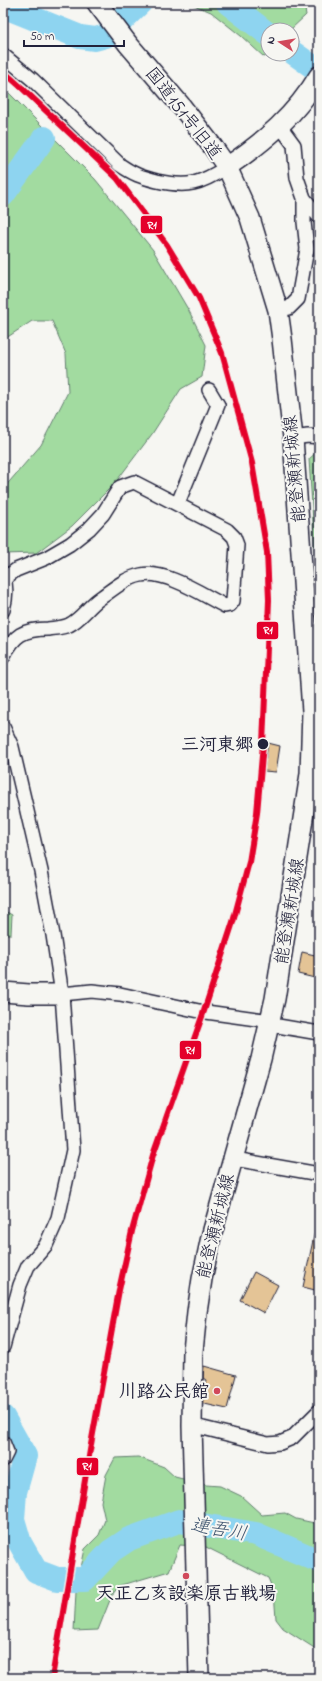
<svg xmlns="http://www.w3.org/2000/svg" width="322" height="1681" font-family="'Indie Flower','Klee One',sans-serif">
<style>
.green{fill:#a2dba0;stroke:#627e6e}
.lines{fill:none;stroke-linecap:round;stroke-linejoin:round}
.river{stroke:#8ed4f0;stroke-width:24}
.building{fill:#e4c496;stroke:#22223b}
.street-casing{stroke:#22223b;stroke-width:16}
.secondary-casing{stroke:#22223b;stroke-width:22}
.street{stroke:#f6f6f2;stroke-width:13}
.secondary{stroke:#f6f6f2;stroke-width:19}
.rail-1-casing{stroke:#f6f6f2;stroke-width:9}
.rail-1{stroke:#e4002b;stroke-width:6}
.stop-dot{fill:#22223b;stroke:#f6f6f2;stroke-width:1.5}
.poi-dot{fill:#d1495b;stroke:#f6f6f2;stroke-width:1.5}
.labels{text-anchor:middle;stroke-width:4;stroke-linejoin:round;paint-order:stroke}
.street-label{font-size:18px;fill:#22223b;stroke:#f6f6f2}
.stop-label{font-size:18px;font-weight:bold;fill:#22223b;stroke:#f6f6f2;text-anchor:end}
.poi-label{font-size:18px;font-weight:bold;fill:#22223b;stroke:#f6f6f2;text-anchor:end}
.water-label{font-size:19px;font-style:italic;fill:#425771;stroke:#f6f6f2}
.line-badge{stroke:#f6f6f2;stroke-width:1.5}
.badge-label{font-size:11px;text-anchor:middle;font-weight:bold;fill:#fff}
</style>
<rect width="100%" height="100%" fill="#f6f6f2"/>
<filter id="ink" filterUnits="userSpaceOnUse"><feTurbulence type="fractalNoise" baseFrequency=".025" numOctaves="2"/><feDisplacementMap in="SourceGraphic" scale="8" xChannelSelector="R" yChannelSelector="G"/><feConvolveMatrix kernelMatrix="1 2 1 2 8 2 1 2 1" color-interpolation-filters="sRGB"/></filter>
<g filter="url(#ink)">
<path class="green" d="M189 3H304L306 15 290 30H268V54H273L264 57 241 36 211 12Z
M3 87 95 179 153 250 189 311 206 345 202 377 181 389 152 434 115 483 72 526 36 553 3 554V489L41 445 68 392 66 354 52 321H32L3 340Z
M319 450V616L309 459Z
M3 910 12 915 11 934H3Z
M138 1457 164 1467 175 1477 206 1485 220 1486 241 1496 262 1515 285 1513 296 1519 319 1524V1651L283 1628 276 1619 274 1592 268 1578 206 1547 180 1545 169 1571 119 1586 112 1595 98 1630 74 1631 76 1591 85 1549 99 1535 105 1520 101 1502 106 1475 115 1458Z"/>
<g class="lines">
<path class="river" d="M228 3 268 34
M3 6 80 37 95 39 106 36 140 3
M292 52 319 71
M3 195 44 138
M3 1417 25 1456 15 1492 13 1519 20 1543 36 1571 57 1579H85L111 1551 129 1539 179 1521 256 1534 319 1561"/>
</g>
<path class="building" d="M268 743 280 746 276 772 264 771Z
M302 952 319 956V979L298 974Z
M317 1222 319 1223V1291L303 1287Z
M254 1272 278 1285 264 1313 240 1300Z
M204 1366 236 1375 227 1409 200 1403 206 1380 203 1378Z"/>
<g class="lines">
<g class="street-casing">
<path id="street" d="M3 55 33 80 120 165C133 174 141 177 157 181 188 188 200 184 227 167
M304 198 319 217
M278 310 289 308 298 299 307 249 304 222V198L297 178 294 145 280 126
M293 438 308 436 319 437
M178 503 218 405 209 390
M3 573C7 585 6 599 3 610
M3 657C14 635 23 629 48 629 55 628 62 628 69 625 81 619 88 607 99 599 112 590 125 578 141 575 166 570 203 595 225 606L230 605 233 601 237 545 234 537 227 530 134 482 120 487 103 514 89 529 70 544 46 558 16 570 5 578
M3 727 12 747 41 871 53 935 62 994 73 1150 58 1218 46 1245 28 1266 20 1285 3 1347
M62 994 92 991 120 994 199 1011 271 1021 278 1026 319 1033
M232 1158 240 1160 319 1174
M192 1426 203 1428 268 1444 280 1443 292 1438 319 1411
M3 1442 7 1452 3 1460"/>
</g>
<g class="secondary-casing">
<path id="secondary" d="M97 3 128 44 182 107 213 147 227 167 250 218 278 310 282 339 293 438 312 711 310 774 275 999 261 1059 211 1237 202 1279 197 1312 193 1351 192 1426 199 1678
M227 167C265 141 295 116 319 76
M3 992 29 994H62"/>
</g>
<use href="#street" class="street"/>
<use href="#secondary" class="secondary"/>
<g class="rail-1-casing">
<path id="rail-1" d="M3 71 22 88 117 178 167 245 199 298 222 353 252 463 267 552 269 600 263 744 257 813 249 862 233 922 204 1011 153 1155 132 1231 119 1290 90 1450 52 1678"/>
</g>
<use href="#rail-1" class="rail-1"/>
</g>
</g>
<circle class="stop-dot" cx="263" cy="744" r="6"/>
<g class="poi-dot">
<circle cx="217" cy="1391" r="4"/>
<circle cx="186" cy="1576" r="4"/>
</g>
<g class="labels">
<g class="street-label">
<text transform="translate(184 113) rotate(52)" y="6">国道151号旧道</text>
<text transform="translate(294 469) rotate(-95)" y="6">能登瀬新城線</text>
<text transform="translate(289 911) rotate(-81)" y="6">能登瀬新城線</text>
<text transform="translate(215 1226) rotate(-76)" y="6">能登瀬新城線</text>
</g>
<g class="stop-label">
<text x="253" y="750">三河東郷</text>
</g>
<g class="poi-label">
<text x="209" y="1397">川路公民館</text>
<text x="186" y="1599" text-anchor="middle">天正乙亥設楽原古戦場</text>
</g>
<g class="water-label">
<text transform="translate(219 1528) rotate(10)" y="7">連吾川</text>
</g>
</g>
<g class="line-badge">
<rect x="140" y="215" width="23" height="19" rx="4" fill="#e4002b"/>
<rect x="256" y="621" width="23" height="19" rx="4" fill="#e4002b"/>
<rect x="179" y="1040" width="23" height="20" rx="4" fill="#e4002b"/>
<rect x="76" y="1457" width="23" height="19" rx="4" fill="#e4002b"/>
</g>
<g class="badge-label">
<text x="152" y="229">R1</text>
<text x="268" y="634">R1</text>
<text x="190" y="1054">R1</text>
<text x="87" y="1470">R1</text>
</g>
<rect width="322" height="1681" fill="none" stroke="#f6f6f2" stroke-width="16"/>
<rect x="8" y="8" width="306" height="1665" fill="none" stroke="#22223b" stroke-width="1.5" filter="url(#ink)"/>
<g transform="translate(280 42) rotate(282)"><circle r="19" fill="#f6f6f2" stroke="#a1a1a9"/>
<path d="M0-3L7 15L0 10L-7 15Z" fill="#d1495b"/>
<text y="-6" font-size="11" font-weight="bold" text-anchor="middle" fill="#22223b">N</text>
</g>
<path d="M24 40v6h100v-6" fill="none" stroke="#22223b" stroke-width="2"/>
<text x="30" y="40" font-size="12" fill="#22223b" stroke="#f6f6f2" stroke-width="3" paint-order="stroke">50 m</text>
</svg>
